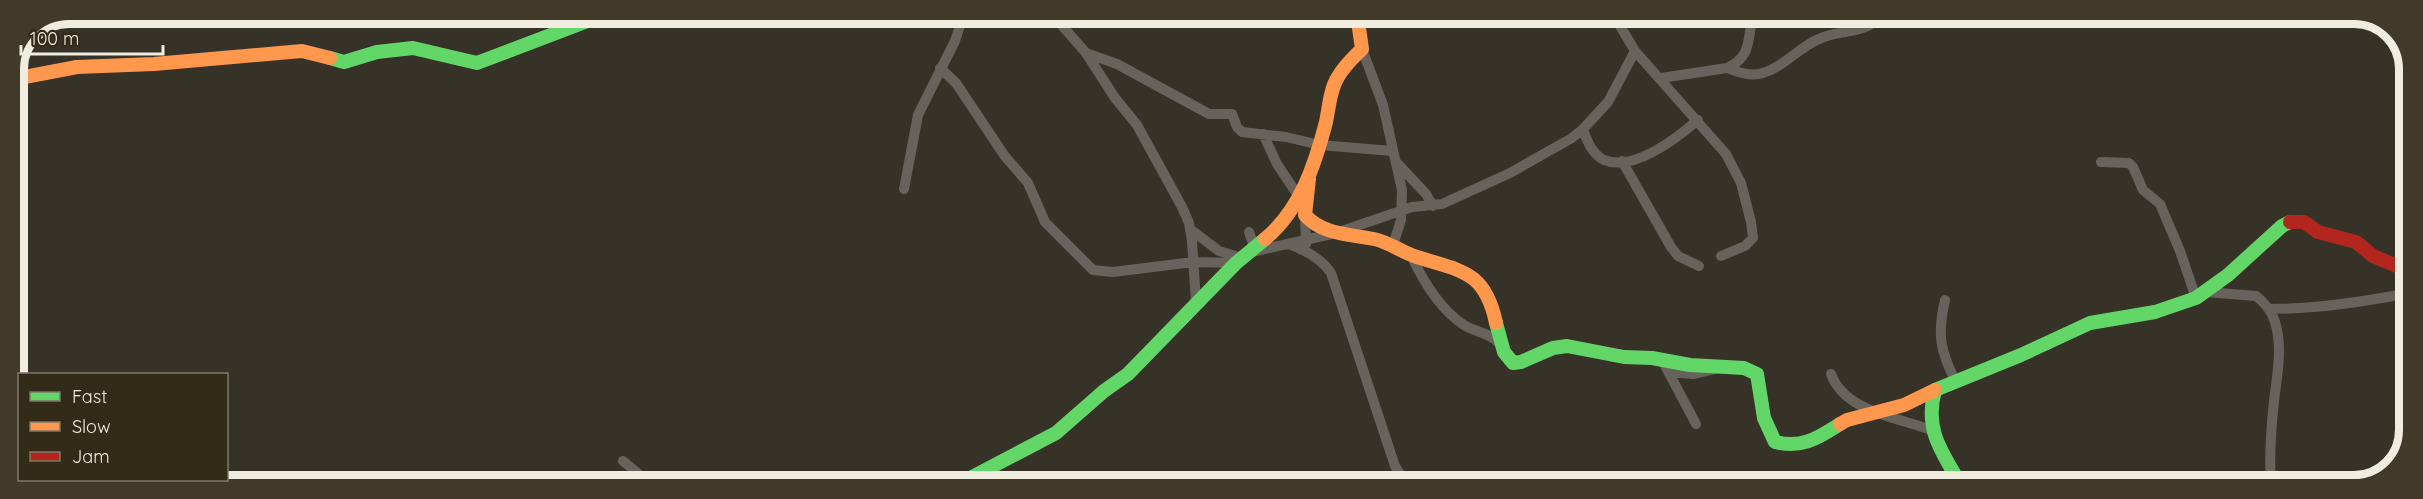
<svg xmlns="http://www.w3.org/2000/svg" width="2423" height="499" font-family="Quicksand,sans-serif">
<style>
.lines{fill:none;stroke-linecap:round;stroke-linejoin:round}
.street{stroke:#68625c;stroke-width:10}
.fast{stroke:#63d668;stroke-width:14}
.slow{stroke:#ff974d;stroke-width:14}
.jam{stroke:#b3261e;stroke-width:14}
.rim{fill:none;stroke:#f0ece0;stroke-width:8}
</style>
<rect width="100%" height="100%" fill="#363228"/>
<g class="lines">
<path class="street" d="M1052 14 1086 53 1115 98 1137 125 1182 207 1189 223 1192 241 1196 302
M1613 14 1635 51 1726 154 1741 183 1751 222 1753 238 1745 246 1721 256
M1362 49 1383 105 1402 190 1401 220 1393 245
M1086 53 1117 64 1209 114H1232L1237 127 1242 132 1286 137 1320 145 1392 151
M940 68 956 83 1004 155 1028 183 1045 222 1093 270 1113 272 1193 262 1236 263
M1727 68C1738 72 1751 77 1763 73 1784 67 1799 47 1819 39 1841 28 1863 37 1883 14
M1661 78 1727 68C1754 56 1746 37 1754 14
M1583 129C1587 141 1592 154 1604 160 1634 172 1677 138 1698 120
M1263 134 1277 164 1299 197 1305 215 1306 244
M1622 161 1671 247 1678 256 1699 266
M2101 162 2129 163 2133 167 2143 190 2160 204 2180 251 2196 298
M1397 163 1426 194 1433 206
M904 189 918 115 955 41 964 14
M1190 229 1219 251 1242 258
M1249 232 1255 249
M1289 244C1305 250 1321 258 1331 273L1395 466 1407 485
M1252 252 1336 233 1412 207 1442 204 1510 173 1572 138 1583 129 1608 102 1635 51
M1411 255C1423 281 1439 309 1464 325 1477 333 1491 333 1501 345
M2206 292 2256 296C2264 302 2272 312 2275 322 2283 347 2277 376 2274 401 2271 429 2269 458 2271 485
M1945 300C1937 334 1940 351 1956 382
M2269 309C2315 309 2363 302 2409 293
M1662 360 1696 424
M1669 372 1694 374 1715 369
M1831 374C1845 412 1897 417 1931 430
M623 461 652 485"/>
<path class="fast" d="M330 58 344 62 377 52 413 48 477 63 606 14
M1496 323 1504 352 1513 363 1521 362 1553 348 1567 346 1624 357 1652 358 1690 365 1744 368 1757 374 1764 418 1775 442C1802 449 1818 438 1840 424
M957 485 1056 433 1104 391 1128 374 1236 263 1265 239
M1961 485C1942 452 1924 430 1935 390L2021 355 2090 323 2155 312 2196 298 2228 275 2282 226 2290 222"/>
<path class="slow" d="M14 79 77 67 154 64 302 51 330 58
M1309 179 1305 215C1323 235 1349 234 1374 239 1389 242 1401 252 1417 257 1460 271 1485 270 1496 323
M1265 239C1300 210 1315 165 1326 122 1329 108 1330 89 1338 77 1344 66 1353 58 1362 49L1357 14
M1840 424 1847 420 1904 405 1935 390"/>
<path class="jam" d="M2290 222H2304L2318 232 2356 242 2373 256 2409 271"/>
</g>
<path d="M0 0H2423V499H0ZM69 24H2354A45 45 0 0 1 2399 69V430A45 45 0 0 1 2354 475H69A45 45 0 0 1 24 430V69A45 45 0 0 1 69 24Z" fill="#413a28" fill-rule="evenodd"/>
<path class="rim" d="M69 24H2354A45 45 0 0 1 2399 69V430A45 45 0 0 1 2354 475H69A45 45 0 0 1 24 430V69A45 45 0 0 1 69 24Z"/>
<rect x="18" y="373" width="210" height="108" fill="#322b18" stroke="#7e7868" stroke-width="1.5"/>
<rect x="30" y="392" width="30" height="9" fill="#63d668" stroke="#7e7868" stroke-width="1.5"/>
<text x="72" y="403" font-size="18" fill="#f0ece0">Fast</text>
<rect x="30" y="422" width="30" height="9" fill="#ff974d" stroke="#7e7868" stroke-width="1.5"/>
<text x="72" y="433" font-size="18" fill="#f0ece0">Slow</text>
<rect x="30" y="452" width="30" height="9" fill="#b3261e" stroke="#7e7868" stroke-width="1.5"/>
<text x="72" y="463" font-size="18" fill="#f0ece0">Jam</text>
<path d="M21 45v9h142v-9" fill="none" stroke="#f0ece0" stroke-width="3"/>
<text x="30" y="45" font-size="18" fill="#f0ece0" stroke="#322b18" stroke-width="4.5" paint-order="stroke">100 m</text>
</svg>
